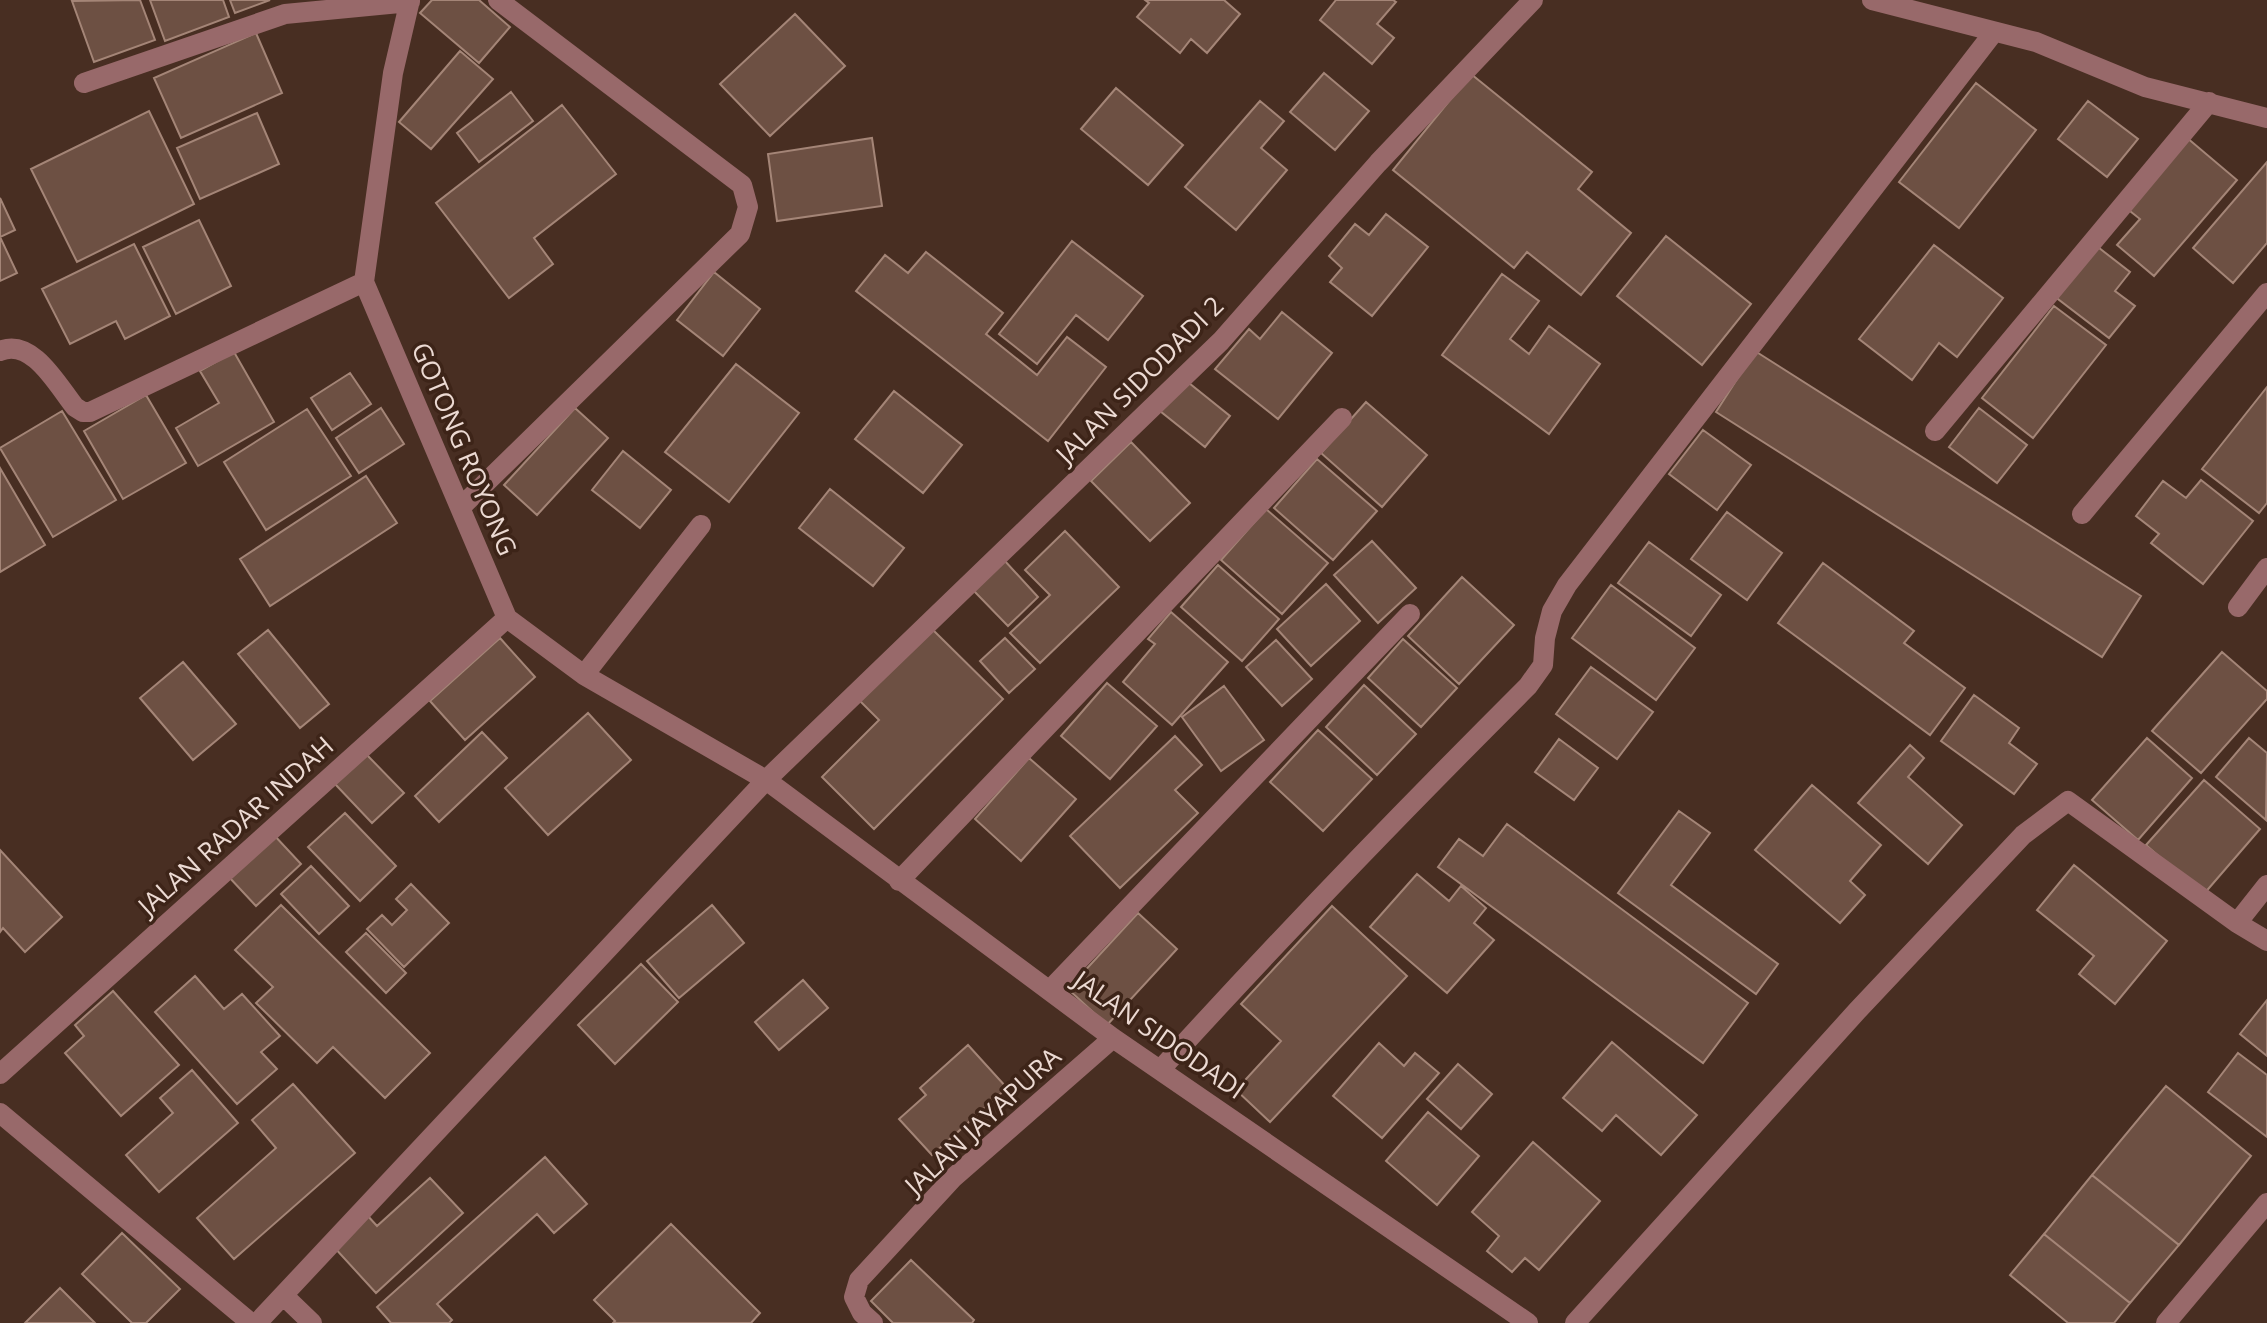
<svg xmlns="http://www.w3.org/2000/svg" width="2267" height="1323" font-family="'Open Sans',sans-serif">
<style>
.building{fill:#6d5043;stroke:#a48577;stroke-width:2}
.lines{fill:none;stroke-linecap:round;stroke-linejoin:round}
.minor{stroke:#98696a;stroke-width:20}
.labels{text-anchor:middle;stroke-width:7;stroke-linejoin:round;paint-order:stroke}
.street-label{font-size:26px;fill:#ecdad3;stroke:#3d2418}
</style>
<rect width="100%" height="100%" fill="#482e22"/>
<path class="building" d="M140 0 155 40 94 62 72 1Z
M150 0H223L229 17 165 41Z
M230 0H270L235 13Z
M432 0H479L510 27 479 63 420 13Z
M1145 0H1224L1240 14 1207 53 1191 39 1180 53 1137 17 1149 3Z
M1336 0H1393L1396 2 1377 24 1394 38 1372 64 1320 20Z
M795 14 845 66 770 136 720 84Z
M256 33 282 93 181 138 154 78Z
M460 51 493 79 431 149 399 122Z
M1324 73 1369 111 1335 150 1290 112Z
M1471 74 1592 172 1578 189 1631 233 1581 295 1527 252 1514 268 1393 170Z
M1976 83 2036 130 1959 228 1899 182Z
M1116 88 1183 145 1148 185 1081 129Z
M511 92 533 121 479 162 457 133Z
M1260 101 1284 121 1261 148 1287 170 1236 230 1185 187Z
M2088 101 2138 139 2107 177 2058 139Z
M562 105 616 174 534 238 553 264 509 298 436 203Z
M149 111 194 204 77 262 31 169Z
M257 113 279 164 200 199 177 148Z
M2186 137 2237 180 2154 276 2117 245 2140 219 2125 207Z
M872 138 882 206 777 221 768 154Z
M2267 162V243L2233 283 2193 248Z
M0 198 15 230 0 237 17 273 0 281Z
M1386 214 1428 247 1372 316 1330 282 1342 268 1329 256 1355 224 1369 235Z
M199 220 231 286 176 314 143 247Z
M1666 236 1751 304 1702 365 1617 296Z
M1072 241 1143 296 1108 340 1076 315 1037 364 999 334Z
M134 244 170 316 125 339 116 321 70 344 42 289Z
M2094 244 2130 272 2115 291 2135 306 2109 338 2054 296Z
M1934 245 2003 298 1957 357 1939 343 1912 380 1859 339Z
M926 252 1003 313 986 334 1037 375 1067 337 1106 367 1048 441 856 291 885 255 908 273Z
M714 272 760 309 723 356 677 320Z
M1502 274 1539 301 1510 339 1529 354 1549 326 1600 364 1549 434 1442 355Z
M2054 306 2106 345 2033 438 1982 398Z
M1282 312 1332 353 1278 419 1215 369 1249 329 1260 339Z
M1755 351 2141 596 2102 657 1716 412Z
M234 352 274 422 198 466 176 428 219 403 200 371Z
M736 364 799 413 729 502 665 452Z
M350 373 371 404 332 430 311 398Z
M1184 379 1230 416 1205 447 1160 411Z
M2267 387V503L2259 513 2202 469Z
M894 391 962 445 923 493 855 439Z
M146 395 186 463 123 499 84 431Z
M1366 402 1427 455 1382 507 1321 453Z
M381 408 404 444 359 473 336 438Z
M575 408 608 438 537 515 504 485Z
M1979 408 2027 445 1997 483 1949 447Z
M307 409 351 476 266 530 224 462Z
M62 411 116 500 53 537 0 448Z
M1703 430 1751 465 1717 510 1669 474Z
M1131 442 1190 503 1150 541 1091 481Z
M623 451 671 490 640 528 592 490Z
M1317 459 1377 511 1333 560 1274 508Z
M0 468 45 545 0 572Z
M366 476 397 523 270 606 240 559Z
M2201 480 2253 521 2203 584 2151 543 2159 534 2136 516 2163 481 2186 498Z
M830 489 904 548 873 586 799 528Z
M1266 509 1328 563 1282 614 1221 560Z
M1727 512 1782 553 1747 600 1691 559Z
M1065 531 1119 587 1040 663 1010 633 1050 595 1025 570Z
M1372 541 1416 588 1378 623 1334 575Z
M1649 542 1721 595 1691 636 1618 583Z
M1004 560 1038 597 1008 626 973 590Z
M1823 563 1914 631 1904 643 1965 688 1930 735 1778 623Z
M1218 565 1279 619 1242 661 1181 607Z
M1462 577 1514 625 1459 684 1408 636Z
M1326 584 1360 621 1311 666 1277 629Z
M1611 585 1695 648 1656 700 1572 638Z
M1171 612 1228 662 1172 725 1123 682 1155 644 1148 639Z
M932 629 1003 699 874 829 822 777 879 720 860 701Z
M268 630 329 704 300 728 238 654Z
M500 638 535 677 465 740 430 701Z
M1005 638 1035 669 1009 693 980 661Z
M1403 639 1457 688 1421 727 1368 678Z
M1276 640 1312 679 1282 706 1246 667Z
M2222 652 2267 691V699L2201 773 2152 731Z
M183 662 236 724 193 760 140 698Z
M1591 667 1653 712 1617 759 1556 714Z
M1107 683 1157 726 1110 779 1061 736Z
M1364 685 1416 734 1377 775 1326 727Z
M1224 686 1264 740 1221 771 1182 717Z
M1974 695 2019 728 2009 743 2037 764 2014 794 1941 741Z
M588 713 631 760 548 835 505 788Z
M1318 730 1372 779 1323 831 1270 782Z
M482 732 507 758 439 822 415 796Z
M1175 736 1202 765 1175 790 1198 813 1120 888 1070 836Z
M2147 738 2192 778 2138 840 2092 800Z
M2249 738 2267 753 2266 820 2216 777Z
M1559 739 1598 768 1574 800 1535 772Z
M1910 745 1924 758 1908 777 1962 825 1928 864 1858 803Z
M366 754 404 793 372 823 335 784Z
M1029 758 1076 799 1021 861 975 819Z
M2204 780 2260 829 2203 895 2146 845Z
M1812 785 1881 845 1850 881 1865 895 1840 923 1755 850Z
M1679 811 1710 833 1671 885 1778 964 1756 994 1618 893Z
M345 813 396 866 360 901 308 847Z
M1507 824 1748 1003 1703 1063 1438 867 1459 839 1483 856Z
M273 834 301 864 256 906 228 876Z
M0 850 62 917 25 952 3 928 0 932Z
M2074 865 2167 941 2115 1004 2079 974 2094 956 2037 910Z
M311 866 349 906 319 934 281 894Z
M1417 874 1449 901 1461 886 1486 908 1474 923 1494 940 1447 993 1370 927Z
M411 884 449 923 404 967 367 929 382 915 392 925 407 910 396 899Z
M281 905 430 1053 385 1098 333 1047 317 1063 256 1003 273 987 235 950Z
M712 905 744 943 679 998 647 961Z
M1332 906 1407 976 1270 1122 1236 1090 1281 1041 1241 1004Z
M1138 913 1177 949 1107 1025 1068 989Z
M366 933 406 973 386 993 346 952Z
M641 964 678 1002 615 1064 578 1025Z
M195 976 224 1009 242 994 280 1036 261 1052 277 1069 237 1104 155 1012Z
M803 980 828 1008 779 1050 755 1022Z
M113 991 179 1065 121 1116 65 1053 84 1036 75 1025Z
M2267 1000V1056L2240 1034Z
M1612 1042 1697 1115 1661 1155 1616 1115 1602 1131 1563 1098Z
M1379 1043 1404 1066 1415 1053 1439 1073 1382 1138 1333 1096Z
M968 1045 1007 1088 932 1155 899 1119 926 1095 920 1088Z
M2238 1053 2267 1075V1137L2208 1092Z
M1458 1064 1492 1094 1461 1129 1427 1099Z
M192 1070 238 1123 159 1192 126 1155 173 1113 160 1098Z
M293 1084 355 1153 234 1259 197 1218 276 1148 252 1120Z
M2166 1086 2251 1156 2179 1245 2092 1175Z
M1428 1112 1479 1156 1437 1205 1386 1161Z
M1533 1142 1600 1201 1539 1270 1525 1258 1512 1272 1487 1251 1499 1236 1472 1212Z
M545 1157 587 1204 554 1233 537 1214 437 1304 452 1320 449 1323H391L377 1307Z
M2092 1175 2179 1245 2130 1303 2044 1234Z
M430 1178 463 1213 376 1293 333 1246 367 1215 377 1226Z
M671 1224 760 1313 751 1323H613L615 1321 594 1300Z
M122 1233 180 1289 146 1323H132L82 1274Z
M2044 1234 2130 1303 2114 1323H2068L2010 1275Z
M911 1260 974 1320 972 1323H893L871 1301Z
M60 1288 95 1323H25Z"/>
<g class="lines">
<path class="minor" d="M410 0 393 73 364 282 507 618 584 675 766 780 1113 1038 1528 1323
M1872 0 2036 42 2145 87 2267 118
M84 83 285 14 410 2
M0 351C32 337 58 386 75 407L83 412H90L364 282
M1935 431 2209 102
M461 507 740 234 748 207 742 185 498 0
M2082 514 2267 293
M2238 607 2267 568
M584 675 701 525
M899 881 1342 418
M2237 923 2267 885
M1050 990 1410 614
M1161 1069C1280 938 1403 811 1528 686L1543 665 1545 638 1552 611 1567 585 1994 32
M0 1074 507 618
M0 1113 251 1323
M284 1296 312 1323
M257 1323 766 780 1221 341 1378 163 1533 0
M873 1323 862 1313 854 1297 859 1280 953 1178 1113 1038
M1575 1323 1857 1011 2023 835 2068 801 2237 923 2267 941
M2166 1323 2267 1203"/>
</g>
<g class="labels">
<g class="street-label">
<text transform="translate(1140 380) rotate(-45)" y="9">JALAN SIDODADI 2</text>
<text transform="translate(464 449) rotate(67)" y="9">GOTONG ROYONG</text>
<text transform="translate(236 826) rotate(-42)" y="9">JALAN RADAR INDAH</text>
<text transform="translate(1159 1035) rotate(35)" y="9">JALAN SIDODADI</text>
<text transform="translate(983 1121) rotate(-43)" y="9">JALAN JAYAPURA</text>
</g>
</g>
</svg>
